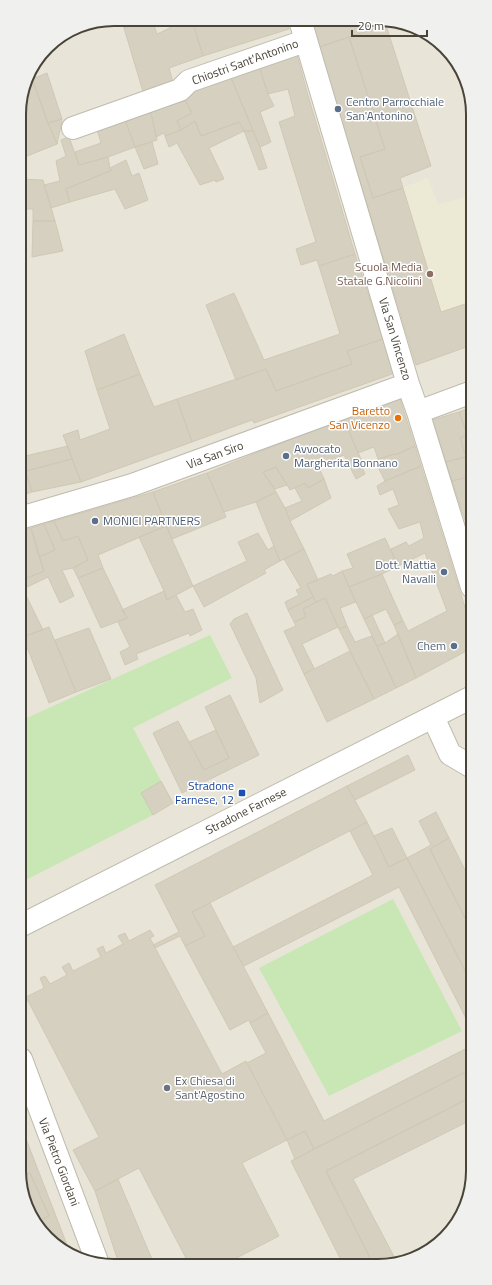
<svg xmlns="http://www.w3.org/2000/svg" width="492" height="1285" font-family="'Titillium Web',sans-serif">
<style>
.residential{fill:#e8e5d8}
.education{fill:#ece9d5}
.green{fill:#c9e6b5}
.building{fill:#d5d0c0;stroke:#d0c8b4}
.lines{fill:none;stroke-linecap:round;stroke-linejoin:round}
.minor-casing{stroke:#bfbbad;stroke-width:24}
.minor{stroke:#fff;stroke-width:22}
.service-dot{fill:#5c6f8a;stroke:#fff;stroke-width:1.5}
.education-dot{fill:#8d6e63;stroke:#fff;stroke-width:1.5}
.food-dot{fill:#e8710a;stroke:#fff;stroke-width:1.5}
.transit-dot{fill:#1a4fb4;stroke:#fff;stroke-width:1.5}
.worship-dot{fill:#6b7280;stroke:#fff;stroke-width:1.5}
.labels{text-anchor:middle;stroke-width:3;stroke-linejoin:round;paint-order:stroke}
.street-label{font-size:12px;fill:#484438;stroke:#fff}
.service-label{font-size:12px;fill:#4e5e75;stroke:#fff;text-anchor:start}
.education-label{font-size:12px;fill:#785e54;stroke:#fff;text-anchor:end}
.food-label{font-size:12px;fill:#c56008;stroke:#fff;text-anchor:end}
.transit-label{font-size:12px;fill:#164399;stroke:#fff;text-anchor:end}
.worship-label{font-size:12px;fill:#5b616d;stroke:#fff;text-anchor:start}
.rim{fill:none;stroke:#484438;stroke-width:2}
</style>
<rect width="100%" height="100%" fill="#f4f2ea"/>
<path class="residential" d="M114 19 397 21 445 47 471 95 473 1177 466 1207 450 1233 426 1253 397 1264H96L47 1238 21 1190 19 108 29 72 51 43 78 26Z"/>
<path class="education" d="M428 178 438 204 471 196 472 345 416 365 366 201Z"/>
<path class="green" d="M210 635 232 678 133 728 161 781 141 793 153 815 20 883V721Z
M393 899 462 1031 329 1096 259 968Z"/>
<path class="building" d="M121 19H149L124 28Z
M149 19H152L157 34 170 28 167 19 192 20 203 56 169 68 174 86 144 95 124 28Z
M192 20H286L289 29 203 56Z
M310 20 395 21 396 22 319 47Z
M90 24 81 27 82 30 78 31 77 27Z
M386 25 431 166 400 178 403 188 373 198 360 157 385 149 349 37Z
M349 37 385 149 360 157 373 198 403 188 441 312 471 302 472 345 416 365 319 47Z
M296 51 307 92 355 254 319 266 317 260 301 265 296 249 316 242 279 122 295 116 288 89 268 94 258 63Z
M258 63 268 94 274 106 260 112 271 142 260 147 230 75Z
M30 71 32 79 27 80 29 72Z
M47 73 62 119 48 123 32 79Z
M230 75 253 131H244L239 122 201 136 195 121 181 130 177 121 192 113 183 96Z
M32 79 48 123 57 144 20 159 19 108 27 80Z
M183 96 192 113 177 121 181 130 165 136 164 133 156 137 150 108Z
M150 108 157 140 135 147 124 117Z
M124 117 135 147 108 157 79 165 75 152 101 143 96 126Z
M62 119 61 125 57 144 48 123Z
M195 121 201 136 239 122 244 131 209 148 224 179 216 182 215 180 200 185 177 143 169 147 165 136 181 130Z
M244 131H253L260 147 267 168 259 170Z
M69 137 79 165 108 157 110 168 112 170 66 189 70 202 51 208 44 185 60 181 56 161 66 156 61 140Z
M152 142 158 164 144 169 135 147Z
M126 160 132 176 139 173 148 200 125 209 115 189 70 202 66 189 112 170 110 168Z
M19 179 43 180 55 221H33V209H19Z
M33 221H55L63 251 32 257Z
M355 254 383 339 347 351 352 364 276 391 266 369 236 380 206 305 234 293 264 360 340 334 319 266Z
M124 334 140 374 97 390 85 351Z
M383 339 395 373 254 423 252 420 192 442 177 399 266 369 276 391 352 364 347 351Z
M140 374 154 407 177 399 192 442 81 482 63 435 78 430 80 440 110 429 97 390Z
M399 396 415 446 395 455 394 454 378 459 374 447 358 453 343 418Z
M472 407V455L466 457 460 438 467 434 459 412Z
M459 412 467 434 460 438 466 457 446 462 432 420Z
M343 418 364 466 362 467 365 474 356 479 344 455 318 466 324 479 308 488 305 483 290 490 276 467 263 472 276 492 256 502 224 512 207 473Z
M68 446 72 459 26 471 21 457Z
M415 446 421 466 385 481 375 461 394 454 395 455Z
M467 456 472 467V476L452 481 446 462Z
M20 457H21L32 492 20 496Z
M72 459 81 482 32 492 26 471Z
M421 466 472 630V648L416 678 394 625 403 621 408 631 447 611 425 553 398 566 391 549 406 542 409 546 424 538 420 522 399 529 388 509 399 505 393 489 380 495 377 486 385 481Z
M276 467 287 485 275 489 263 472Z
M207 473 226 517 172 539 153 492Z
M472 476V537L471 538 452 481Z
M324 479 331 498 290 521 285 508 302 501 295 488 305 483 308 488Z
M153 492 166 526 98 555 103 568 78 578 73 568 88 560 78 536 63 541 54 521Z
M276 492 285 508 290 521 304 549 280 561 256 502Z
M54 521 63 541 78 536 88 560 73 568 62 570 74 596 60 603 48 577 23 589 43 630 23 637 20 630V581L44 571 39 557 55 550 44 524Z
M44 524 55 550 39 557 31 528Z
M166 526 193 586 167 600 164 591 139 537Z
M31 528 44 571 20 581V531Z
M258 533 268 550 274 546 280 561 264 570 266 573 204 607 193 586 247 561 238 542Z
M385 538 398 566 382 574 349 587 342 571 353 568 347 554Z
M304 549 318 580 307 584 313 597 288 610 285 602 299 595 296 590 301 588 284 559Z
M103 568 127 618 101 628 78 578Z
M342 571 356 602 340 608 347 626 339 629 325 598 316 602 307 584 331 574 333 576Z
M382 574 403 621 394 625 386 609 364 619 349 587Z
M164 591 167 600 176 595 185 612 193 609 202 630 190 636 189 633 136 654 138 659 125 665 120 652 130 647 118 622 127 618 122 610Z
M313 597 316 602 303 609 306 617 294 622 288 610Z
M325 598 338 627 302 644 314 668 304 674 284 631 296 626 294 622 306 617 303 609Z
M247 613 283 690 260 703 256 678 230 624 234 619Z
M372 615 385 643 377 646 364 619Z
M347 626 355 642 372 636 396 688 374 699 339 629Z
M49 627 76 692 49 703 23 637Z
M89 628 111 679 76 692 55 640Z
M398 634 416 678 396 688 377 646 385 643Z
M350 651 374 699 327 722 304 674Z
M230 695 259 755 182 793 153 733 178 721 204 770 229 758 205 707Z
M216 730 229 758 204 770 189 742Z
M408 755 415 770 355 800 347 786Z
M161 781 173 803 153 815 141 793Z
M347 786 367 822 192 912 205 936 185 946 180 936 155 948 153 945 179 932 155 885Z
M436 812 449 838 430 849 472 932 473 986 407 858 431 845 419 821Z
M367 822 389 867 407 858 473 986V1032L399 887 244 966 233 947 373 875 350 831Z
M392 828 407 858 389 867 374 836Z
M449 838 472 884V932L430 849Z
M210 903 268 1013 250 1023 249 1020 230 1030 185 946 205 936 192 912Z
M150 930 154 936 150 938 222 1074 246 1061 287 1140 242 1163 279 1236 225 1264H189L139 1168 95 1191 73 1150 99 1137 26 997 44 988 40 978 45 976 50 984 67 975 62 967 69 963 73 971 101 957 97 949 103 946 106 953 123 944 118 936 125 933 129 941Z
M268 1013 324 1121 473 1045V1068L314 1149 305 1131 287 1140 247 1063 266 1053 250 1023Z
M473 1068V1096L326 1171 373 1264H343L291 1161Z
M473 1096V1119L353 1179 398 1264H373L326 1171Z
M21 1126 69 1250 47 1238 38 1221 49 1216 30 1173 22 1176 21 1171Z
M305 1131 314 1149 295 1159 287 1140Z
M30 1173 49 1216 38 1221 21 1190V1176Z
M118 1179 154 1264H119L95 1191Z"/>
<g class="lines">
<g class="minor-casing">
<path id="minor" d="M300 20 408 384 418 412 472 587
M73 128 180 90 189 81 305 41
M418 412 472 392
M20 518 132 485 408 384
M433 717 450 754 472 767
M20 926 472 697
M21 1059 98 1264"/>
</g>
<use href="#minor" class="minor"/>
</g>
<g class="service-dot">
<circle cx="338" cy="109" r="4"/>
<circle cx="286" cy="456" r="4"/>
<circle cx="95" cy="521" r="4"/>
<circle cx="444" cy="572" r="4"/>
<circle cx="454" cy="646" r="4"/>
</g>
<circle class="education-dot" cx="430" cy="274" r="4"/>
<circle class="food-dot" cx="398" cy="418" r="4"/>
<rect class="transit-dot" x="238" y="789" width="8" height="8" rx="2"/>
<circle class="worship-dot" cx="167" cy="1088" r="4"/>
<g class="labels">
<g class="street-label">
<text transform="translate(245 62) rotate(-20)" y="4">Chiostri Sant'Antonino</text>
<text transform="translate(395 339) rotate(73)" y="4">Via San Vincenzo</text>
<text transform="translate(215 455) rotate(-20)" y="4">Via San Siro</text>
<text transform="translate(246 811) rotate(-27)" y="4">Stradone Farnese</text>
<text transform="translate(59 1162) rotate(69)" y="4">Via Pietro Giordani</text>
</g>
<g class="service-label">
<text x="346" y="106">Centro Parrocchiale<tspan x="346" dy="14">San'Antonino</tspan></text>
<text x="294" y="453">Avvocato<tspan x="294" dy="14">Margherita Bonnano</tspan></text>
<text x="103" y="525">MONICI PARTNERS</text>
<text x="436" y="569" text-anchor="end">Dott. Mattia<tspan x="436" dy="14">Navalli</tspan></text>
<text x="446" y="650" text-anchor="end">Chem</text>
</g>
<g class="education-label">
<text x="422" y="271">Scuola Media<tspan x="422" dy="14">Statale G.Nicolini</tspan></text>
</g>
<g class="food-label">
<text x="390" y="415">Baretto<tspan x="390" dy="14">San Vicenzo</tspan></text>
</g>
<g class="transit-label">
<text x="234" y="790">Stradone<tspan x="234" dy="14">Farnese, 12</tspan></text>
</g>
<g class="worship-label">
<text x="175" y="1085">Ex Chiesa di<tspan x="175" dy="14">Sant'Agostino</tspan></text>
</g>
</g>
<path d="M0 0H492V1285H0ZM114 26H378A88 88 0 0 1 466 114V1171A88 88 0 0 1 378 1259H114A88 88 0 0 1 26 1171V114A88 88 0 0 1 114 26Z" fill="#f0f0ef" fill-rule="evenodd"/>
<path class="rim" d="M114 26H378A88 88 0 0 1 466 114V1171A88 88 0 0 1 378 1259H114A88 88 0 0 1 26 1171V114A88 88 0 0 1 114 26Z"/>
<path d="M352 30v6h75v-6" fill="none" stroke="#484438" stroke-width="2"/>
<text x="358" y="30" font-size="12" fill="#484438" stroke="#ffffff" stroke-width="3" paint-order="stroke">20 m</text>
</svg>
